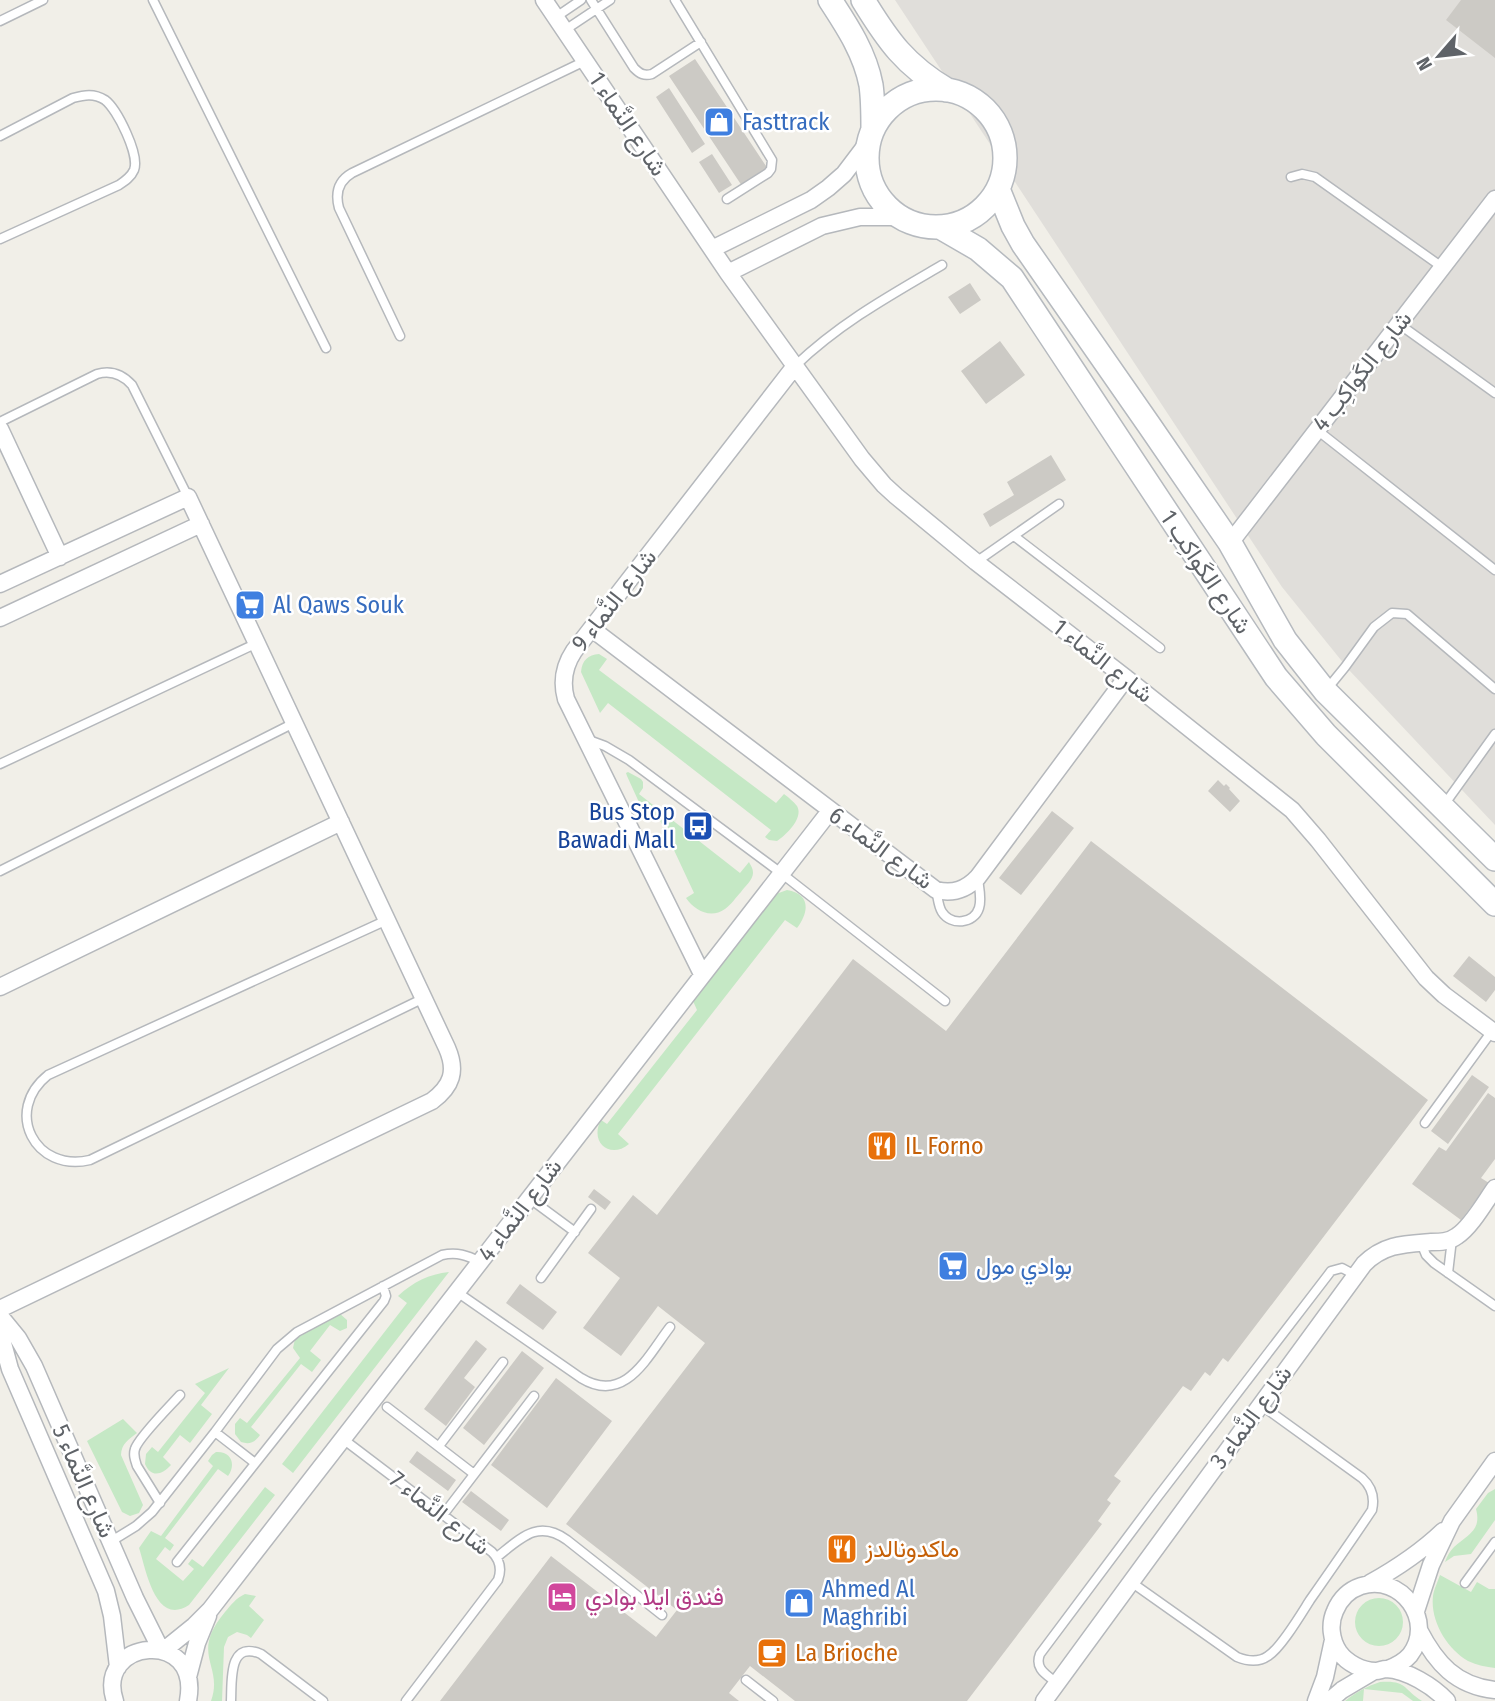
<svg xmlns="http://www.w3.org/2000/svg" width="1495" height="1701" font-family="'Fira Sans Condensed',Vazirmatn,sans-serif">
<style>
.industrial{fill:#e0deda}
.green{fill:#c5e8c5}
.building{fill:#cccac5}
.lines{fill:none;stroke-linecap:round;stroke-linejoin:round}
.lane-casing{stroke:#b5b8bc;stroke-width:11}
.street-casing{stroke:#b5b8bc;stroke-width:19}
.secondary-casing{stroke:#b6babf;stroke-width:26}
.lane{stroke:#fff;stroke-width:8}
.street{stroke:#fff;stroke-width:16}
.secondary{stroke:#fff;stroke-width:23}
.labels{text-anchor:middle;stroke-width:5;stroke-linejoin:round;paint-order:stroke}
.shop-label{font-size:24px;fill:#366cbe;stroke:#fff;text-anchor:start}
.street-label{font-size:24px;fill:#5f6368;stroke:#fff}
.transit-label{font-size:24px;fill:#164399;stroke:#fff;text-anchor:end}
.food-label{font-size:24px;fill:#c56008;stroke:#fff;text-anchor:start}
.hotel-label{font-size:24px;fill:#b23c85;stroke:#fff;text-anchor:start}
</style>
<rect width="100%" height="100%" fill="#f1efe8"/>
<path class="industrial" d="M895 0H1495V825L1349 670 1282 587Z"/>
<path class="green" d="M599 654 607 659 599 670 776 803 784 794C788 797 794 802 797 806 804 818 786 835 777 841L769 840 765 837 771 830 608 703 600 713 581 672C582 660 588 655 599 654Z
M628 772 641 779 643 782V788L639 794 740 873 749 862C751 866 753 868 753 873 753 880 745 886 741 892 736 897 731 905 725 909 711 919 695 911 686 898L694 893 659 818 648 822 627 776 626 773Z
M787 890C811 894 809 912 797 928L785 920 618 1134 629 1144C610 1160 589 1142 601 1120L607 1124 697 1010 693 1001 772 898 776 894Z
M449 1272 293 1473 282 1464 407 1303 398 1296C413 1282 429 1274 449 1272Z
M339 1313 347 1320V1328L340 1331 330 1325 310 1351 321 1360 312 1372 301 1364 251 1427 260 1435C255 1442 250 1445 241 1442L235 1434V1424L240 1418 247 1423 300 1358 293 1348 295 1339Z
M229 1368 201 1405 212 1414 190 1443 180 1435 163 1457 171 1465C162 1475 151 1478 145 1464L146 1454 152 1447 158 1452 205 1393 195 1384Z
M123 1419 137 1433C129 1439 121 1444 121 1455L143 1505 139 1513 130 1516 122 1512 87 1441Z
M216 1452C232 1451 236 1465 228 1476L218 1469 165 1538 174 1545 170 1551 165 1547 156 1559 183 1581 194 1569 188 1564 192 1559 203 1567 265 1487 275 1495 189 1605C155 1627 146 1569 139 1548L151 1531 161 1536 213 1466 208 1461 212 1455Z
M1495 1489V1520L1471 1554 1454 1556 1445 1562C1447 1556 1450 1551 1454 1547 1467 1535 1482 1531 1476 1509L1488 1493Z
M1440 1575 1471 1592 1477 1582 1489 1589H1495V1668C1486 1667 1477 1665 1468 1661 1447 1649 1430 1621 1433 1596 1434 1589 1438 1581 1440 1575Z
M245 1594 256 1596 249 1606 264 1620 251 1638 247 1635 237 1632 228 1637 224 1647 222 1701H211C224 1665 189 1655 225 1612 231 1605 236 1598 245 1594Z
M1355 1622a24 24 0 1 1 48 0a24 24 0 1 1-48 0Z
M1380 1682C1407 1680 1403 1689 1422 1701H1413L1402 1693 1364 1689 1363 1701H1345C1355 1693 1367 1686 1380 1682Z"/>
<path class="building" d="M1461 0H1495V58L1446 20Z
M695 59 768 169 742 186 669 76Z
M669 88 705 144 692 153 656 97Z
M712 154 732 185 719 193 699 162Z
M970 283 981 300 960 314 948 297Z
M1000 341 1025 375 986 404 961 371Z
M1051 455 1066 480 990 527 983 514 1014 495 1007 482Z
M1218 780 1224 786 1226 784 1230 788 1229 789 1240 801 1230 812 1208 791Z
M1052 811 1074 828 1021 895 999 878Z
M1091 841 1428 1100 1228 1362 1223 1358 1210 1376 1205 1372 1191 1391 1183 1386 1114 1476 1121 1481 1107 1500 1111 1503 1098 1521 1102 1524 967 1701H795L750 1666 729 1693 739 1701H440L551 1556 656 1637 677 1610 566 1524 705 1343 658 1306 621 1356 583 1328 620 1278 588 1253 633 1195 657 1215 853 959 946 1031Z
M1469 956 1495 977V990L1486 1002 1453 976Z
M1472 1075 1489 1087 1448 1144 1431 1131Z
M1488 1093 1495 1098V1159L1481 1178 1489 1183 1461 1220 1412 1184 1439 1147 1446 1151Z
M594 1189 611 1202 605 1210 588 1197Z
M520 1284 557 1312 543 1330 506 1303Z
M476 1340 487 1349 464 1378 475 1387 446 1426 424 1409Z
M522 1351 544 1368 484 1445 463 1428Z
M556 1378 612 1421 547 1508 491 1465Z
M417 1451 456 1480 448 1491 409 1462Z
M471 1491 509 1520 501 1531 462 1502Z"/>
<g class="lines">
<g class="lane-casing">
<path id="lane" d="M153 0 326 348
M591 0 634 68C640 74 644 76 652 74L701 42
M675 0 772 160 771 169 768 173 727 199
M556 17 581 0
M0 21 43 0
M565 30 610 0
M0 136 73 98C84 95 94 93 105 100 117 109 140 155 134 170 131 177 125 181 119 185L0 239
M1291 177 1302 174 1315 177 1442 267
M1399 324 1495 393
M400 336 339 208C335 193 338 181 352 173L585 61
M795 366C840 323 889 296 942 265
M0 422 97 374C111 370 122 374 132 385L188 497
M1317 430 1495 570
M1014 536 1160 648
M976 562 1059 504
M1327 689 1345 667 1374 627 1392 613 1407 614 1495 689
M586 739 605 746 629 760 781 873 945 1001
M0 764 257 643
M1444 805 1495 734
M0 871 294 723
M936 890C938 897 938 906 942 912 951 926 974 924 979 908 982 899 979 888 978 879
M387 920 48 1075C3 1111 35 1173 90 1160L424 998
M1425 1123 1492 1031
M529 1198 575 1232
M1421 1243 1426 1255 1434 1263 1495 1306
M1448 1273 1452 1239
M541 1278 591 1209
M457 1292 581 1378C625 1405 647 1357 670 1327
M387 1407 474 1474
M215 1432 255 1463
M343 1439 492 1552C500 1560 502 1569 498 1580L406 1701
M439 1446 503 1362
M160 1503 137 1466C135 1460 133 1455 135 1449 138 1438 171 1405 180 1395
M443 1515 534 1396
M110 1542 136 1526 152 1512 215 1432 277 1349 297 1332 442 1255C457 1252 467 1255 480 1262
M497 1557C521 1538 538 1519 567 1540L662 1615
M177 1562 384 1301 386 1296 383 1286
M1131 1582 1237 1657C1247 1661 1258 1663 1268 1656 1281 1648 1301 1614 1310 1600 1331 1570 1352 1540 1372 1510 1375 1497 1372 1487 1362 1478L1261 1405
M1465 1583 1495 1542
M746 1680 773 1701
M1057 1683C1047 1675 1034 1669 1040 1654L1156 1499 1328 1275 1331 1271 1342 1268 1355 1275
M231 1701C232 1681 228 1640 261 1654L323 1701"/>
</g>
<g class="street-casing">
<path id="street" d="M544 0 728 273 862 459 884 485 896 496 976 562 1126 678 1292 810 1318 840 1426 978 1444 995 1495 1033
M712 249 811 200 828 188 844 174 869 141
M728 273 822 226 860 217H900
M0 429 60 557
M1230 543 1495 199
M0 584 188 497 447 1048C457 1071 452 1086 432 1101L0 1309
M0 618 201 524
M592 629 936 890C953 894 966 890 978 877L1126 678
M702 974 566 699C561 681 564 666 574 651L795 366
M0 987 341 822
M0 1316 18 1338 34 1366 135 1598 161 1650
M0 1332 10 1369 106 1591 112 1616 118 1667
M1370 1583C1397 1568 1421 1552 1443 1531
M1416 1611 1431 1565 1452 1521 1495 1461
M1419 1630C1436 1663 1456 1686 1495 1690
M163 1651 194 1626 210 1610 830 811
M1388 1669C1396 1666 1404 1662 1410 1655 1436 1621 1401 1573 1361 1586 1349 1590 1340 1599 1335 1611 1329 1624 1331 1640 1339 1652 1347 1663 1362 1671 1376 1671 1379 1671 1383 1669 1386 1669 1407 1670 1433 1686 1447 1701
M188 1677 197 1643 208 1616
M115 1701C94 1639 202 1627 188 1701
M1044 1701 1364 1264C1384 1244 1404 1244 1431 1242 1440 1242 1449 1242 1457 1236 1471 1227 1485 1202 1495 1188
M1316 1701 1325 1677 1333 1640
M1329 1701 1342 1690 1374 1671"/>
</g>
<g class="secondary-casing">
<path id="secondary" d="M830 0C847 26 865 53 871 85 873 99 873 114 873 129
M863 0C888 41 905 65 947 90
M867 158a69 69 0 1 1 138 0a69 69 0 1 1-138 0Z
M998 189 1013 226 1023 244 1149 425 1230 543 1285 640 1325 691 1495 859
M940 227 978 249 1012 278 1276 677 1326 735 1495 904"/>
</g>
<use href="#lane" class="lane"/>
<use href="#street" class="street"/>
<use href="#secondary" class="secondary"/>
</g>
<defs>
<g id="shop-square" transform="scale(1.575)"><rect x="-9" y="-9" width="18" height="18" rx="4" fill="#3f7fe0" stroke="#fff"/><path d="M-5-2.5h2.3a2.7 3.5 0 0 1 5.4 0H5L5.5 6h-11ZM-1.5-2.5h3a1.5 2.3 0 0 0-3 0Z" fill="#fff"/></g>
<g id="supermarket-square" transform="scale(1.575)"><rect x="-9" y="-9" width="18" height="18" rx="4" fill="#3f7fe0" stroke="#fff"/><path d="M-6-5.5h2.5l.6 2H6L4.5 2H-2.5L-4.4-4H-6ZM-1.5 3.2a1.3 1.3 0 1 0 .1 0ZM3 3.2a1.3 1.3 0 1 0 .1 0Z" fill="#fff"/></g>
<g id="bus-square" transform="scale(1.575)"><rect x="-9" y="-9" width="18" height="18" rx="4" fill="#1a4fb4" stroke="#fff"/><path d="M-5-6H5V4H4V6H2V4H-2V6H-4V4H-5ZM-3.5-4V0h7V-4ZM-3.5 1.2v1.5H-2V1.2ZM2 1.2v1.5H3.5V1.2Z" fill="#fff"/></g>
<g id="restaurant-square" transform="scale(1.575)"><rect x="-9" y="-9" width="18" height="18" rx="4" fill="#e8710a" stroke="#fff"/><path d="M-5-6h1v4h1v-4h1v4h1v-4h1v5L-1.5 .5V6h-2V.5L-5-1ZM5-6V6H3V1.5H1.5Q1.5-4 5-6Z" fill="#fff"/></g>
<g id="hotel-square" transform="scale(1.575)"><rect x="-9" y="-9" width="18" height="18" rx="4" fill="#d1479c" stroke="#fff"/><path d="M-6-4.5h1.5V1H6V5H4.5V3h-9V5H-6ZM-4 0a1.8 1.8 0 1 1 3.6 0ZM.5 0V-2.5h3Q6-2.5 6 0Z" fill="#fff"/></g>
<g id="cafe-square" transform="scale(1.575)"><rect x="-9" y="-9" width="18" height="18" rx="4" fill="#e8710a" stroke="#fff"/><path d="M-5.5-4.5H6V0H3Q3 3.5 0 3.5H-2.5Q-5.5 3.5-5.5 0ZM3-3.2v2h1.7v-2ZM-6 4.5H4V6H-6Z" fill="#fff"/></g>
</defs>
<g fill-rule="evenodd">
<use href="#shop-square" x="719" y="122"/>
<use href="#supermarket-square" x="250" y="605"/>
<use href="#bus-square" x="698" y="826"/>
<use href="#restaurant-square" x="882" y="1146"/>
<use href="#supermarket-square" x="953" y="1266"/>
<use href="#restaurant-square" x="842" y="1549"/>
<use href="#hotel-square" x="562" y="1597"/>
<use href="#shop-square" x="799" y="1603"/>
<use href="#cafe-square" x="772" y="1653"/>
</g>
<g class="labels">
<g class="shop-label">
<text x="742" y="130">Fasttrack</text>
<text x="273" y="613">Al Qaws Souk</text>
<text x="976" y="1274">بوادي مول</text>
<text x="822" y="1597">Ahmed Al<tspan x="822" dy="28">Maghribi</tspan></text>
</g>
<g class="street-label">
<text transform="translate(628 124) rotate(56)" y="8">شارع النَّماء 1</text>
<text transform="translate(1362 371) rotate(-52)" y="8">شارع الكَواكِب 4</text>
<text transform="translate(1206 572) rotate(56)" y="8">شارع الكَواكِب 1</text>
<text transform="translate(614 600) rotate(-52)" y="8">شارع النَّماء 9</text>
<text transform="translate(1103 661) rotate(38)" y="8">شارع النَّماء 1</text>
<text transform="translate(881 848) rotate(36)" y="8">شارع النَّماء 6</text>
<text transform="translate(520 1210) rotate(-53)" y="8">شارع النَّماء 4</text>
<text transform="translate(1251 1417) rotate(-54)" y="8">شارع النَّماء 3</text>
<text transform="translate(84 1481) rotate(66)" y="8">شارع النَّماء 5</text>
<text transform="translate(440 1513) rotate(38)" y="8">شارع النَّماء 7</text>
</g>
<g class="transit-label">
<text x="675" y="820">Bus Stop<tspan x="675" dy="28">Bawadi Mall</tspan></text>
</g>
<g class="food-label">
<text x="905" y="1154">IL Forno</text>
<text x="865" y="1557">ماكدونالدز</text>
<text x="795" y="1661">La Brioche</text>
</g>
<g class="hotel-label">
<text x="585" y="1605">فندق ايلا بوادي</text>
</g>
</g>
<g transform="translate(1439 56) rotate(242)" stroke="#ffffff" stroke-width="5" paint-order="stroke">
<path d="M0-5L12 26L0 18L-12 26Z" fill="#5f6368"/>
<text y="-10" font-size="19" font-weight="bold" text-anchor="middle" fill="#5f6368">N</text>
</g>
</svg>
